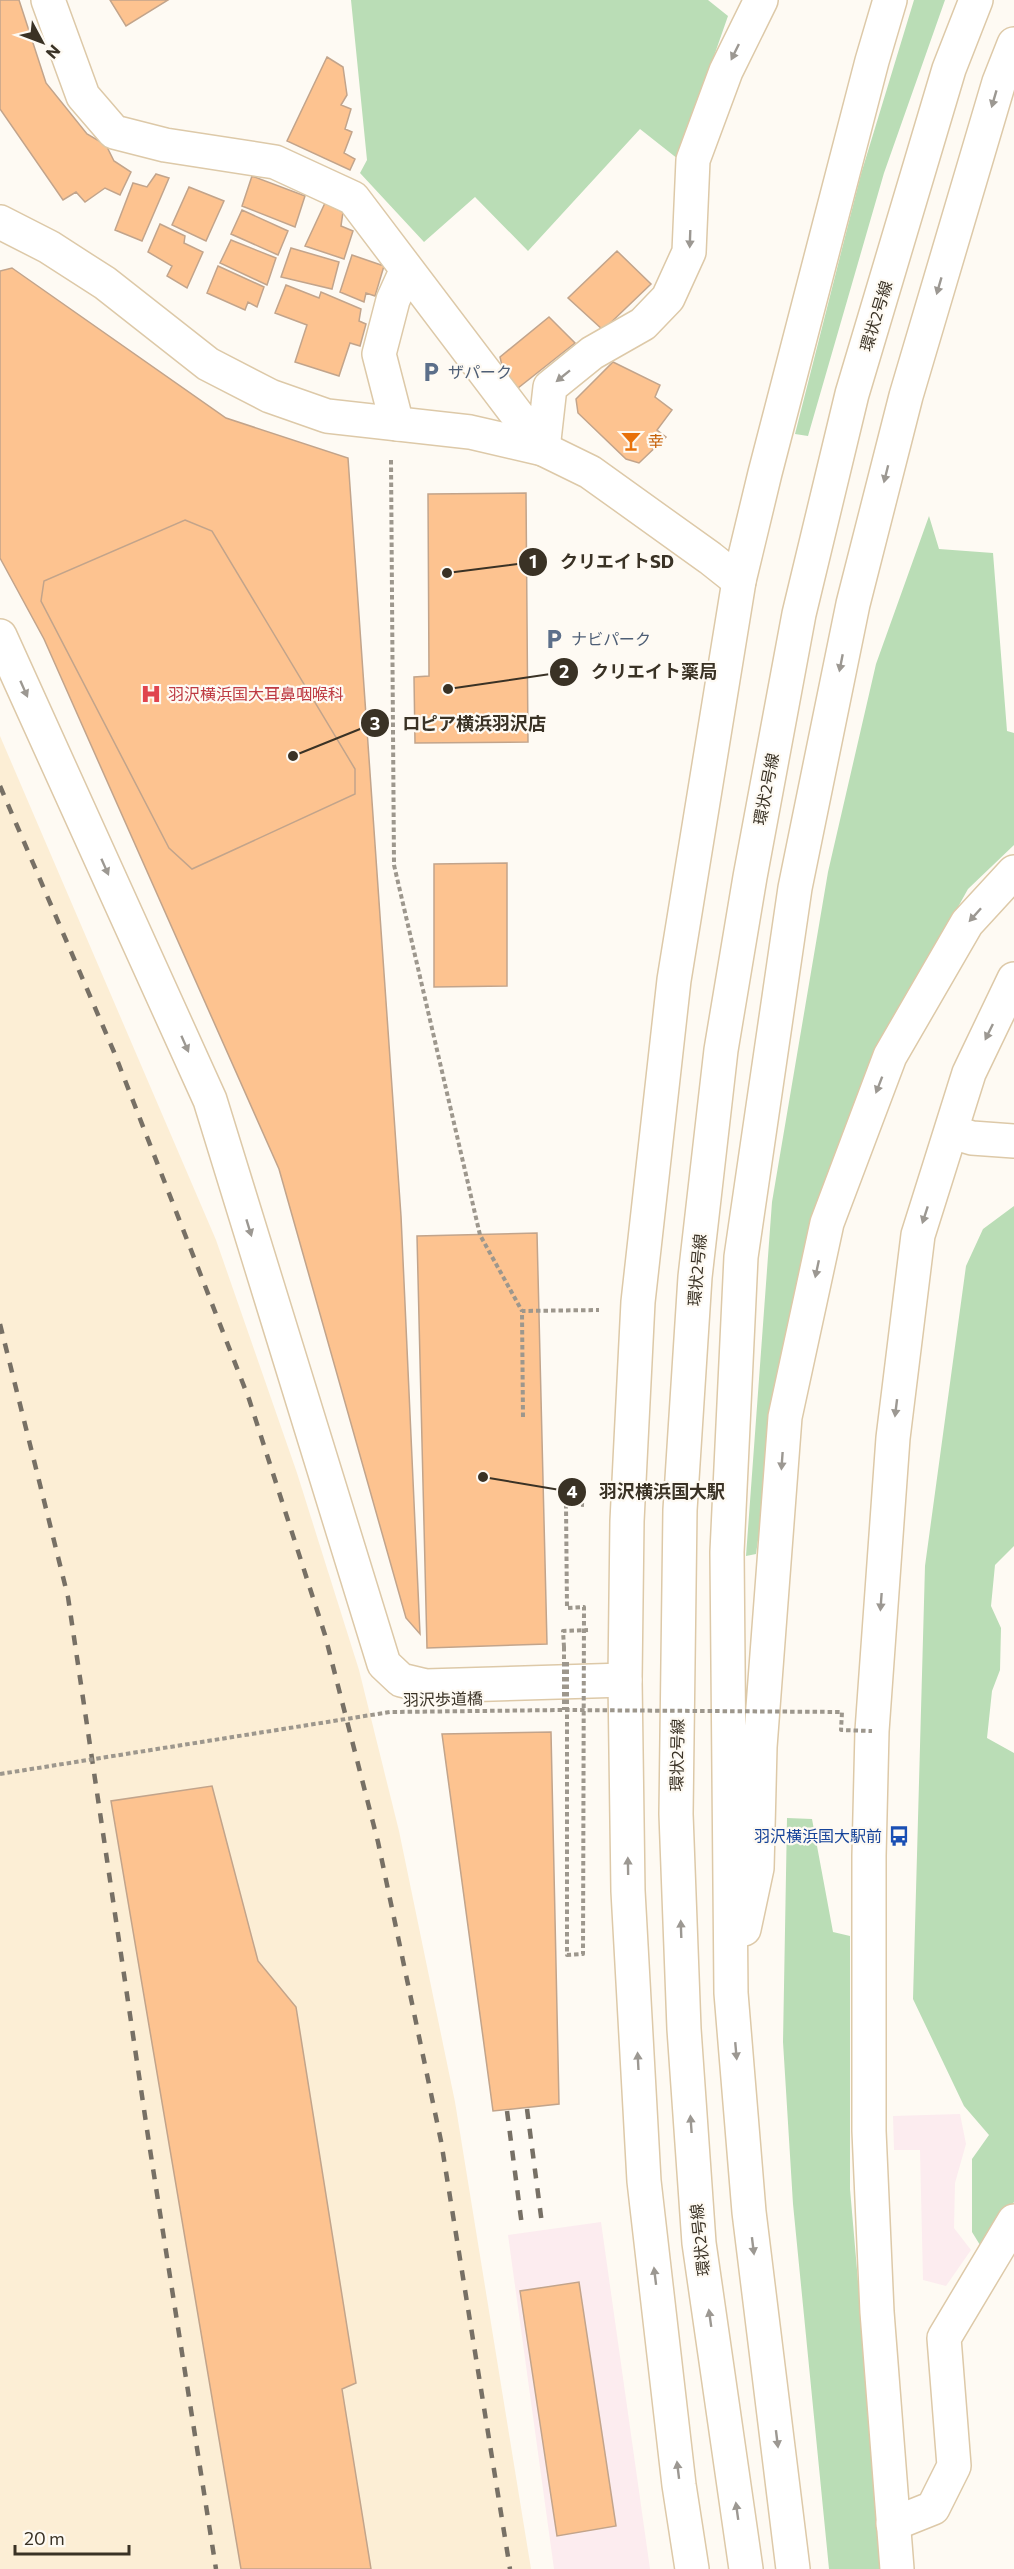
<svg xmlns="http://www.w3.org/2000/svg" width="1014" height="2569" font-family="Commissioner,'Noto Sans JP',sans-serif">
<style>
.industrial{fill:#fcecef}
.built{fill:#fceed5}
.green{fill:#baddb6}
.building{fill:#fdc390;stroke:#c2a48b;stroke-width:1.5}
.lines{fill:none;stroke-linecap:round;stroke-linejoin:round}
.minor-casing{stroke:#ddc9a8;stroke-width:36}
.tertiary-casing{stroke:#ddc9a8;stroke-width:36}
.primary-casing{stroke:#ddc9a8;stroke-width:36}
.path{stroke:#9d978d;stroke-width:4;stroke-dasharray:4.5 3;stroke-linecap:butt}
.minor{stroke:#fff;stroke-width:33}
.tertiary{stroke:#fff;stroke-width:33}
.primary{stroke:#fff;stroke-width:33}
.rail{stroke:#777065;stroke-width:4.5;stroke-dasharray:10 10;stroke-linecap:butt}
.path-bridge{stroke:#9d978d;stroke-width:4;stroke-dasharray:4.5 3;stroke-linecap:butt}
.oneway{fill:#9c9892}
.labels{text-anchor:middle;stroke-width:4.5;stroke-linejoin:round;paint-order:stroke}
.street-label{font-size:16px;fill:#3a3225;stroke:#fefaf3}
.service-label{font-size:16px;fill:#4e5e75;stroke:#fefaf3;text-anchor:start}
.food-label{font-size:16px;fill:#c56008;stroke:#fefaf3;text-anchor:start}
.health-label{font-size:16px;fill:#be3a42;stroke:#fefaf3;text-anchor:start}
.transit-label{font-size:16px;fill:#164399;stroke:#fefaf3;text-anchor:end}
.leader{fill:none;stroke:#3a3225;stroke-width:2}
.callout-dot{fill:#3a3225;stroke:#fefaf3;stroke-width:2}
.mark-label{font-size:18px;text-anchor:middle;font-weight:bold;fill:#fff}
.callout-label{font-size:18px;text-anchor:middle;font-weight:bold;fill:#3a3225;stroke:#fefaf3;stroke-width:4.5;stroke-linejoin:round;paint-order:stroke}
</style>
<rect width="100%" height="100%" fill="#fefaf3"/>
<path class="industrial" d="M960 2114 966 2144 955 2183 954 2228 971 2250 946 2286 923 2280 920 2150H894L893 2116Z
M601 2222 650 2569H554L508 2235Z"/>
<path class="built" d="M0 736 216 1240 297 1473 359 1670 399 1831 455 2102 531 2569H0Z"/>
<path class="green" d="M351 0H708L728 16 678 159 640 129 528 251 475 197 424 242 360 173 367 160Z
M914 0H945L884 173 808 436 795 434 861 174Z
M929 516 939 549 993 553 1007 731 1014 733V845L968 889 879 1049 790 1320 756 1554 746 1556 772 1202 828 872 876 664Z
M1014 1206V1546L995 1565 991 1606 1001 1628 1000 1670 992 1691 987 1738 1014 1753V2202L980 2245 972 2232V2159L989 2135 964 2106 913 1999 925 1566 966 1266 983 1229Z
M787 1818 812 1819 833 1932 850 1936V2189L883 2569H829L793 2204 783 2042Z"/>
<path class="building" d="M0 0H19L46 83 87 134 106 145 114 161 131 172 120 195 105 188 85 202 76 192 63 200 0 109Z
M110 0H168L126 26Z
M327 57 343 67 347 95 341 105 351 109 345 129 352 132 344 153 355 159 350 170 287 141Z
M156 174 169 178 142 241 115 230 133 183 147 187Z
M252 176 305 196 295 227 242 206Z
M189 187 224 201 206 241 172 225Z
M325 203 343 212 341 226 353 231 344 259 305 246Z
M242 210 288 231 278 255 231 234Z
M160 224 185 236 184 243 203 252 187 288 167 276 172 266 148 252Z
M231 240 276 258 267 285 220 263Z
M291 248 339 262 332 289 281 277Z
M617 251 651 284 603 330 568 298Z
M352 255 384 266 375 296 366 293 364 302 340 292Z
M218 266 264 287 257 307 248 302 245 310 207 293Z
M12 268 226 418 348 458 401 1216 420 1634 406 1618 279 1169 44 639 0 558V271Z
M286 285 319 298 321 292 361 309 359 321 366 324 360 346 350 343 339 376 295 362 307 325 275 313Z
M549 317 575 343 518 388 503 370 500 357Z
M613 362 660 385 655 397 672 410 657 430 666 437 639 463 626 459 578 413 576 399Z
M526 493 528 742 415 743 414 677 429 676 428 494Z
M185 520 212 531 355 769V794L192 869 169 848 41 601 44 581Z
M507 863V986L434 987V864Z
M537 1233 547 1644 427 1648 417 1236Z
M551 1732 559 2104 493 2111 442 1734Z
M212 1786 258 1961 296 2007 356 2383 342 2389 371 2569H241L111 1801Z
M579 2282 616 2526 557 2536 520 2291Z"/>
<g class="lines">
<g class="minor-casing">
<path id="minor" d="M48 0 83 96 114 132 165 145 275 162 353 198 543 449
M397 424 379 354 393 300 406 271
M543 449 550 387 592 353 643 324 668 298 689 252 693 160 726 71 761 0
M0 636 210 1100 384 1664 401 1680 426 1686 625 1680
M893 2524 933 2508 954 2466 944 2338 1014 2221"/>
</g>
<g class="tertiary-casing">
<path id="tertiary" d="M0 222 49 247 105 283 208 364 270 396 327 416 470 432 543 449 590 472 710 558 739 581
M952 1132 972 1138 1014 1141"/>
</g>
<g class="primary-casing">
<path id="primary" d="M744 1929 757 1868 760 1747 785 1417 827 1223 890 1056 967 923 1014 872
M692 2569 679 2485 644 2181 628 1891 625 1680 627 1521 638 1302 674 980 739 581 765 473 872 61 890 0
M746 2569 699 2243 684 2029 676 1814 680 1510 695 1277 721 1050 750 877 799 614 852 394 949 69 976 0
M793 2569 749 2212 731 1993 727 1552 741 1257 795 888 853 604 906 396 999 82 1014 44
M897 2569 877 2312 869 2131V1856L872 1731 893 1438 918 1235 969 1073 1014 979"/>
</g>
<path class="path" d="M391 460 394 865 480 1235 522 1311
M523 1417 522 1311 599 1310
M566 1504 584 1505
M564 1647 563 1631 588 1630"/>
<use href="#minor" class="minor"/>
<use href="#tertiary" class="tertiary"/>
<use href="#primary" class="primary"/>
<path class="rail" d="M0 786 114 1052 249 1399 325 1635 378 1842 441 2141 510 2569
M0 1324 68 1597 149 2143 216 2569
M527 2109 542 2224
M507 2111 522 2226"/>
<path class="path-bridge" d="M566 1504 567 1608 584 1607 583 1954 567 1955V1662
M564 1647V1710
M0 1774 390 1712 564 1710 842 1712 841 1730 872 1731"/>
</g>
<defs><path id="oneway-solid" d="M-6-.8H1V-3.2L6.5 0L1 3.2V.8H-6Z" transform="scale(1.5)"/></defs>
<g class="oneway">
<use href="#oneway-solid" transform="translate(735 52) rotate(116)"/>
<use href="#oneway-solid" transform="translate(994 99) rotate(106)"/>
<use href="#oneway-solid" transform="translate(690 239) rotate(92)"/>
<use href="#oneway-solid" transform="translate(939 286) rotate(106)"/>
<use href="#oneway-solid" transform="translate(563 376) rotate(141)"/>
<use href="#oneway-solid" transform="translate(886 474) rotate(104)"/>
<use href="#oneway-solid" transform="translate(841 663) rotate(101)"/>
<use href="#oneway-solid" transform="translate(24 689) rotate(66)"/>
<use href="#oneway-solid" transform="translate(105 867) rotate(66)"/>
<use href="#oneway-solid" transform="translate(975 915) rotate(132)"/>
<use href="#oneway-solid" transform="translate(989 1032) rotate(116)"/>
<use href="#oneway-solid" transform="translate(185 1044) rotate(66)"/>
<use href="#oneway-solid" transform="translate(879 1085) rotate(111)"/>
<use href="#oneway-solid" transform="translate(925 1215) rotate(108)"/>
<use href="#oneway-solid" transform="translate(249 1228) rotate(73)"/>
<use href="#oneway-solid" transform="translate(817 1269) rotate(102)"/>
<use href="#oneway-solid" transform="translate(896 1408) rotate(97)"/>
<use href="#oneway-solid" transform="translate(782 1461) rotate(94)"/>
<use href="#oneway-solid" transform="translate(881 1602) rotate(94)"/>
<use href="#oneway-solid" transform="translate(628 1866) rotate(-91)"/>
<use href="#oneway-solid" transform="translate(681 1929) rotate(-92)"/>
<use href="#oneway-solid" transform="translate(736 2051) rotate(85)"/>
<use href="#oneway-solid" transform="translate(638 2061) rotate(-93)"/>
<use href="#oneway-solid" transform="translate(691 2124) rotate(-94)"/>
<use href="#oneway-solid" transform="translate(753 2246) rotate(83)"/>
<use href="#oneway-solid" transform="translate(655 2276) rotate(-97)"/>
<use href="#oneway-solid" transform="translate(710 2318) rotate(-98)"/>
<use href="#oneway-solid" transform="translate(777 2439) rotate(83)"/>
<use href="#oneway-solid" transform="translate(678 2470) rotate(-97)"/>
<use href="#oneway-solid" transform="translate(737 2511) rotate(-98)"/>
</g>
<defs>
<g id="parking-bare" transform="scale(1.62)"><path d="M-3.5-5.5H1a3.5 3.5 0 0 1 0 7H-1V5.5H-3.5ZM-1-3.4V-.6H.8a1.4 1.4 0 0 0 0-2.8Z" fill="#5c6f8a" stroke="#fefaf3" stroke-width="2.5" paint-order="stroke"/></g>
<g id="bar-bare" transform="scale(1.62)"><path d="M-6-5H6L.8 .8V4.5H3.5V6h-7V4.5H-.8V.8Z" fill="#e8710a" stroke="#fefaf3" stroke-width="2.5" paint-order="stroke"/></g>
<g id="hospital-bare" transform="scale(1.62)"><path d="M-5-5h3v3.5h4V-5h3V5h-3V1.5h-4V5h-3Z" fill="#e0444e" stroke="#fefaf3" stroke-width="2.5" paint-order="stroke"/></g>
<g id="bus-bare" transform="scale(1.62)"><path d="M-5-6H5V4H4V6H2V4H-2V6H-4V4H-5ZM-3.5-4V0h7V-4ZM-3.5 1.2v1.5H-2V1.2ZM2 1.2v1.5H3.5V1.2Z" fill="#1a4fb4" stroke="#fefaf3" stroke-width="2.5" paint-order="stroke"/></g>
</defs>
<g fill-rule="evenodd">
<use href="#parking-bare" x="431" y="372"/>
<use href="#bar-bare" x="631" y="441"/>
<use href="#parking-bare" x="554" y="639"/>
<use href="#hospital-bare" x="151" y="694"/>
<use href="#bus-bare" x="899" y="1836"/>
</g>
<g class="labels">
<g class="street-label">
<text transform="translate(876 316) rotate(-73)" y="6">環状2号線</text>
<text transform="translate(766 789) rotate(-79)" y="6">環状2号線</text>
<text transform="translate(697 1270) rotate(-85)" y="6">環状2号線</text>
<text transform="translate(443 1699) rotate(-1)" y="6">羽沢歩道橋</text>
<text transform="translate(677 1755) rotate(-89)" y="6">環状2号線</text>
<text transform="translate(700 2240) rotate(-96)" y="6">環状2号線</text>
</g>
<g class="service-label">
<text x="448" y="378">ザパーク</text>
<text x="571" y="645">ナビパーク</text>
</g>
<g class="food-label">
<text x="648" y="447">幸</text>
</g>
<g class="health-label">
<text x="168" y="700">羽沢横浜国大耳鼻咽喉科</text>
</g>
<g class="transit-label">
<text x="882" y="1842">羽沢横浜国大駅前</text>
</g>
</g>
<path class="leader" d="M447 573L533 562M448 689L564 672M293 756L375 723M483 1477L572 1492"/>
<g class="callout-dot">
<circle cx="447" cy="573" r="6"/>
<circle cx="448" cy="689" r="6"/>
<circle cx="293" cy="756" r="6"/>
<circle cx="483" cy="1477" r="6"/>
<circle cx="533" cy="562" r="15"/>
<circle cx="564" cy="672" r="15"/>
<circle cx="375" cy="723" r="15"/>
<circle cx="572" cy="1492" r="15"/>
</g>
<g class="mark-label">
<text x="533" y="568">1</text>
<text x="564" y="678">2</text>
<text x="375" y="730">3</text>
<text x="572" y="1498">4</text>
</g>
<g class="callout-label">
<text x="617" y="568">クリエイトSD</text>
<text x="654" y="678">クリエイト薬局</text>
<text x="474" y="730">ロピア横浜羽沢店</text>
<text x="662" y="1498">羽沢横浜国大駅</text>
</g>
<g transform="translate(42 42) rotate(131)" stroke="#fefaf3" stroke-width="4.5" paint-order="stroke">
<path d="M0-4.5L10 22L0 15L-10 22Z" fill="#3a3225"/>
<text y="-9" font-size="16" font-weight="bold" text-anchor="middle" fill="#3a3225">N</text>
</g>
<path d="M15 2545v9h114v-9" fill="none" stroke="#3a3225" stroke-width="3"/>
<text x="24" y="2545" font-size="18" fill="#3a3225" stroke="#fefaf3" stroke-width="4.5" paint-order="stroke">20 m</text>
</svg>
